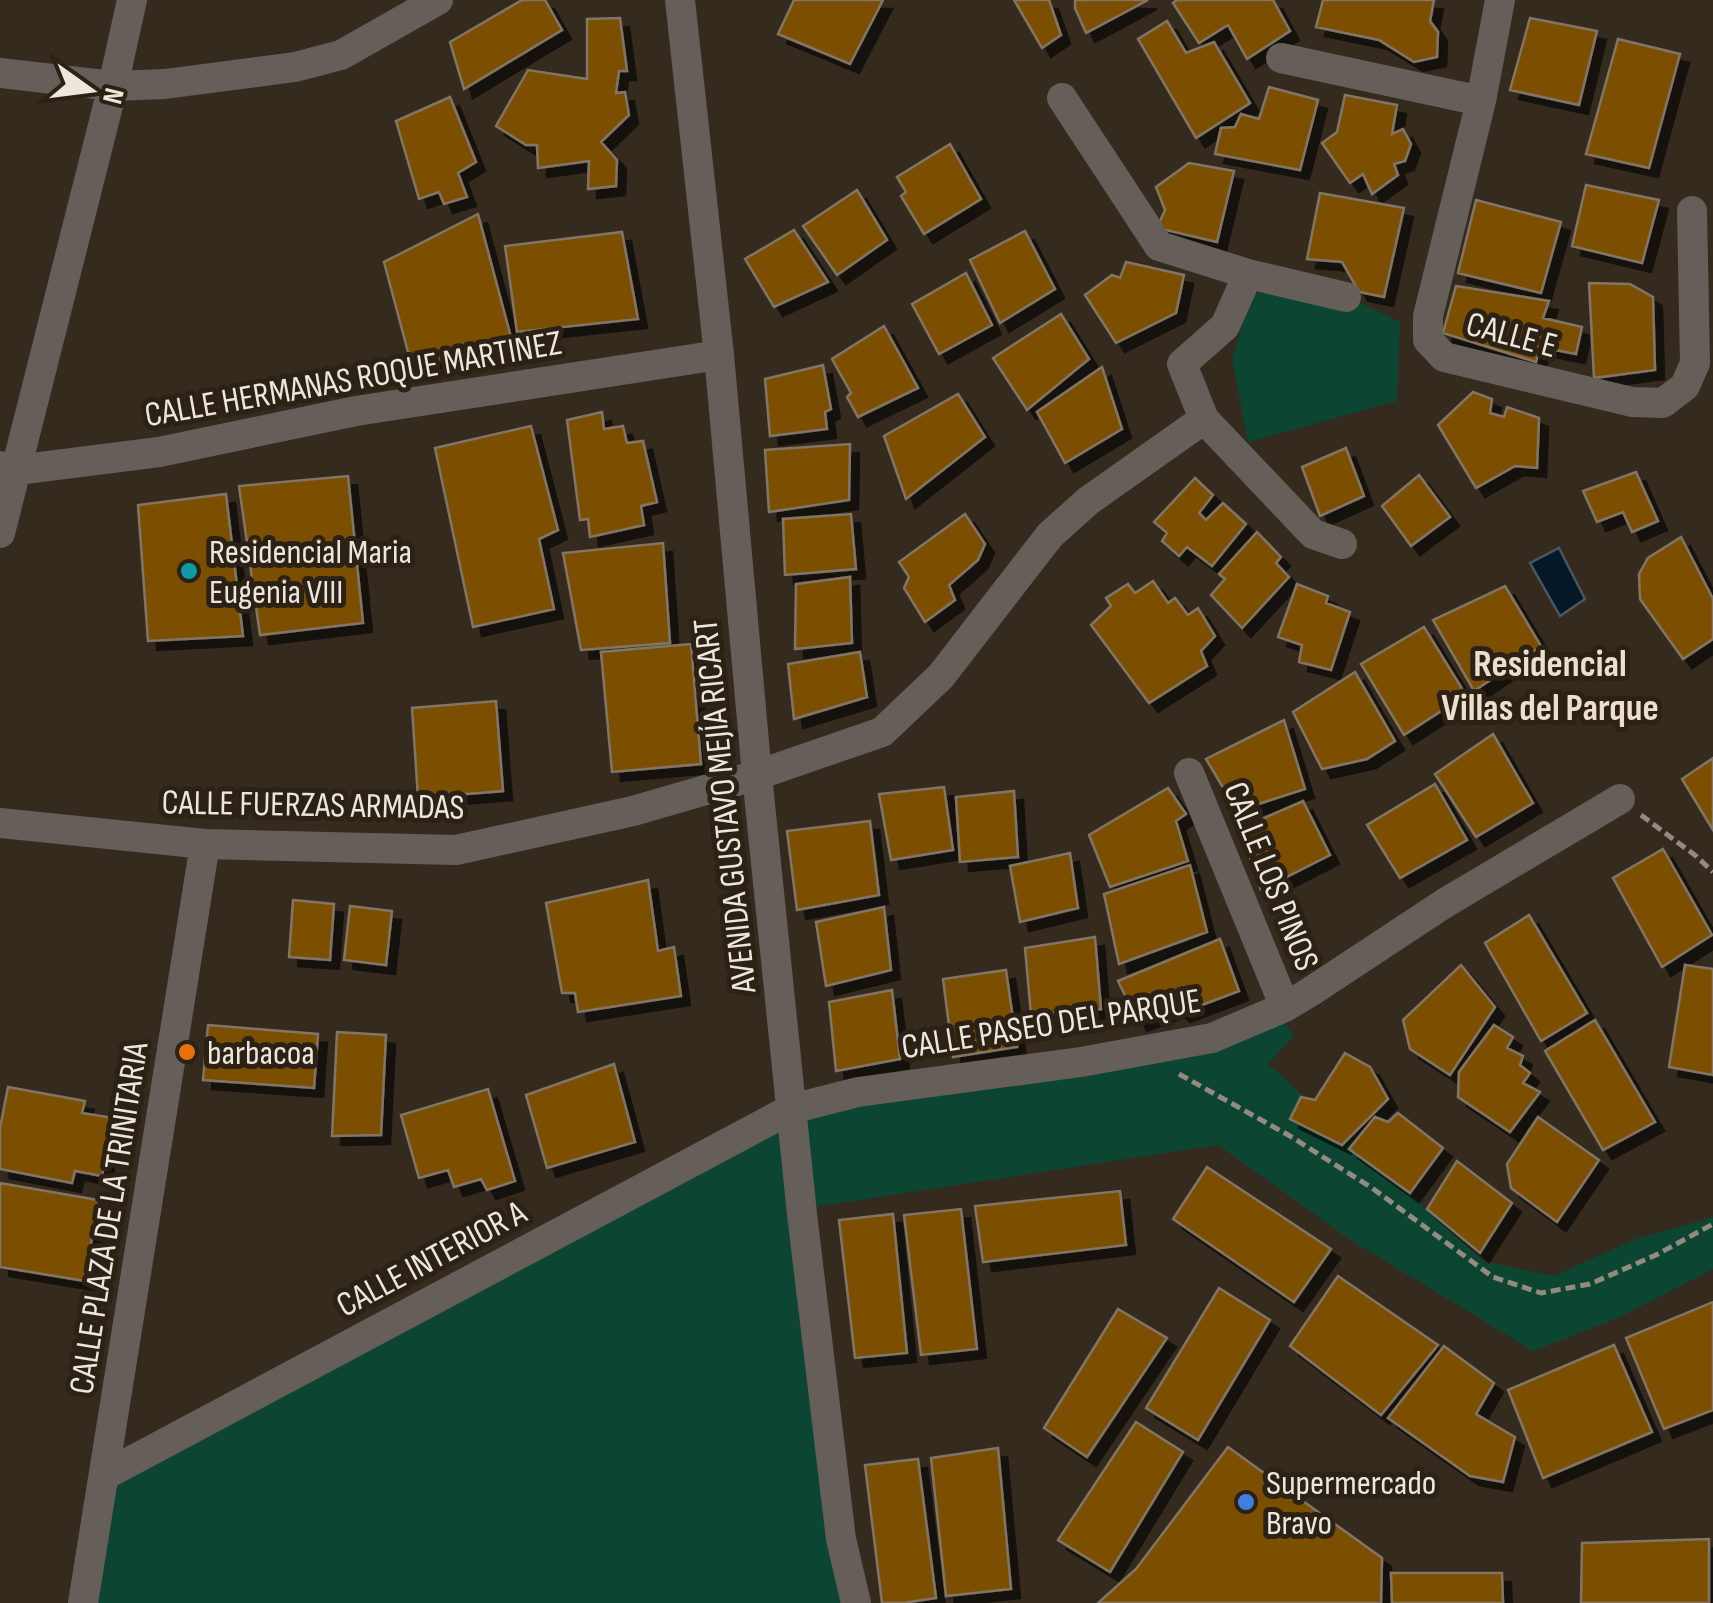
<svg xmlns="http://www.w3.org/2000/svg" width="1713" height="1603" font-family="'Sofia Sans Condensed',sans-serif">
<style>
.green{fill:#0c4632}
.water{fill:#051827;stroke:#4b565e;stroke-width:2.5}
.building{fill:#7c4f00;stroke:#817566;stroke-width:2.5;filter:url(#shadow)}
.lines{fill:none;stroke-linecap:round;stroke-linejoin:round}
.path{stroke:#938a80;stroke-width:5;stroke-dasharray:10 5;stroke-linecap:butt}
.minor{stroke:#655e59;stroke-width:30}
.culture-dot{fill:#0f9aa8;stroke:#2b2114;stroke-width:4}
.food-dot{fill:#e8710a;stroke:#2b2114;stroke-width:4}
.shop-dot{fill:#3f7fe0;stroke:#2b2114;stroke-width:4}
.labels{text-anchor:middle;stroke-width:10;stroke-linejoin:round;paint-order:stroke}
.street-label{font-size:35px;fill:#ede6dd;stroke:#2b2114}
.poi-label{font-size:35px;fill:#ede6dd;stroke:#2b2114;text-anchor:start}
.neighbourhood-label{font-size:38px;font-weight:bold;fill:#eddfce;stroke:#2b2114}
</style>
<defs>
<filter id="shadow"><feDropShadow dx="9" dy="9" stdDeviation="0" flood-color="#0009"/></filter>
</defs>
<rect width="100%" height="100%" fill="#352a1e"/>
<path class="green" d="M1253 292 1338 304 1356 301 1400 322 1397 401 1248 442 1232 359Z
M1275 1010 1294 1036 1268 1064 1483 1261 1554 1276 1636 1239 1713 1217V1269L1620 1317 1533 1351 1349 1239 1218 1145 808 1208 863 1603H91L105 1475 792 1117Z"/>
<path class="water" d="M1559 548 1585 599 1560 616 1530 563Z"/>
<path class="building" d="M522 0H545L562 30 464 89 450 42Z
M794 0H883L850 64 778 34Z
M1014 0H1049L1061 35 1042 48Z
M1075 0H1148L1086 33 1075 8Z
M1177 0H1273L1290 31 1247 59 1228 25 1199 43 1173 3Z
M1323 0H1434L1430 21 1438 32 1437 57 1414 62 1379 40 1316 27Z
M620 18 627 71H619L616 93 625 92 629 115 601 142 617 160 616 186 588 189 589 161 538 168 537 145H526L496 126 528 70 587 79V19Z
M1530 18 1597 31 1579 105 1510 90Z
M1167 21 1186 53 1214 42 1250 103 1196 138 1138 39Z
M1618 39 1680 54 1649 168 1586 154Z
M1269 87 1318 100 1300 170 1215 154 1221 128 1235 127 1241 114 1259 119Z
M1345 95 1397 105 1392 134 1403 129 1411 144 1405 161 1394 164 1398 175 1372 194 1363 174 1350 183 1322 143 1337 132Z
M450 97 476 162 458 173 467 197 444 204 439 192 419 199 396 121Z
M950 144 981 199 924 234 901 196 906 192 897 177Z
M1189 163 1234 171 1217 242 1157 228 1165 210 1156 187Z
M1586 185 1659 200 1642 263 1572 246Z
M857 190 887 240 837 275 803 226Z
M1320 193 1404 208 1384 297 1359 292 1342 262 1307 259Z
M1476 200 1561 222 1541 293 1458 273Z
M478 214 513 345 412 367 384 262Z
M794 230 828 282 774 307 745 259Z
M1025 231 1055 289 1000 323 970 260Z
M622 232 638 319 517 332 505 246Z
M1126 262 1184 275 1176 313 1116 343 1085 295 1112 275 1120 278Z
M966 273 992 325 939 354 912 304Z
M1589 283 1630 284 1653 297 1655 370 1594 378Z
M1456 286 1549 301 1543 318 1582 327 1576 354 1540 347 1536 362 1443 333Z
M1061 314 1089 359 1027 410 993 358Z
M884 326 918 388 858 417 847 397 851 393 832 359Z
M823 365 831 409 825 412 827 429 770 436 765 379Z
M1102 367 1122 429 1065 463 1037 412Z
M1473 392 1492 399 1490 413 1504 417 1507 407 1539 418 1537 468 1515 466 1476 488 1438 425Z
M958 394 985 437 906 499 884 436Z
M602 412 604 429 623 426 627 443 643 441 657 502 641 506 644 525 590 537 588 519 580 520 567 420Z
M531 426 558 530 539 539 554 609 473 627 435 448Z
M850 444 849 500 769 512 765 450Z
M1346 448 1364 496 1320 516 1302 467Z
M1636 472 1658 521 1632 532 1623 512 1597 522 1583 491Z
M1419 475 1450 517 1411 546 1382 506Z
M348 476 363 623 260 635 239 486Z
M1195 478 1213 495 1199 513 1206 520 1223 503 1246 524 1212 566 1187 547 1179 556 1162 541 1167 533 1154 522Z
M226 494 243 636 148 641 138 505Z
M226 494 243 636 148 641 138 505Z
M851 514 856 569 785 575 783 519Z
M965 514 985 544 978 560 949 585 955 600 925 622 904 588 909 577 899 562Z
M1257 532 1281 557 1276 563 1289 577 1242 628 1211 595 1225 579 1219 574Z
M1681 537 1713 599V639L1683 659 1640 599 1639 574 1648 558Z
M663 543 670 643 581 650 563 553Z
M850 577 852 643 795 649 796 584Z
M1153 581 1168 603 1175 598 1188 615 1198 608 1215 636 1201 651 1207 666 1149 703 1091 625 1111 606 1106 598 1128 584 1135 593Z
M1297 584 1328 596 1326 603 1350 612 1331 670 1299 662 1302 645 1278 637Z
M1505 586 1541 646 1474 691 1433 620Z
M1424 627 1466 695 1404 735 1361 664Z
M691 644 701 764 612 772 601 652Z
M860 652 867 697 794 719 788 664Z
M1355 672 1395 741 1367 759 1322 769 1293 712Z
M496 701 503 791 418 798 412 708Z
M1284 720 1305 789 1237 811 1206 759Z
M1493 734 1533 803 1476 837 1435 774Z
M1713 758V830L1682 779Z
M1435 784 1467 840 1400 878 1367 825Z
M944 787 953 850 891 860 879 794Z
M1168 788 1186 814 1176 821 1188 861 1110 887 1089 835Z
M1014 791 1018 857 960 862 956 797Z
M1303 801 1330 855 1261 890 1244 840 1264 818Z
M870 821 879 895 797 910 787 831Z
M1663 849 1712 935 1662 967 1613 878Z
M1070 853 1078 908 1020 922 1010 866Z
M1190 865 1207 932 1119 964 1104 894Z
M648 880 658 951 674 947 681 996 578 1012 575 993H562L546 903Z
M293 900 334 904 330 960 289 957Z
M350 906 392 911 386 965 344 960Z
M884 907 891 970 826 986 816 922Z
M1529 915 1587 1013 1541 1041 1485 943Z
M1095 937 1101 1009 1031 1015 1025 948Z
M1220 939 1239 991 1181 1013 1176 1008 1138 1022 1118 981Z
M1461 965 1495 1007 1450 1075 1410 1049 1403 1020Z
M1685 965 1713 969V1075L1669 1067Z
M1006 970 1017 1047 953 1057 943 979Z
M892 990 900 1059 836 1071 829 1002Z
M1595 1020 1655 1122 1603 1150 1545 1051Z
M208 1025 318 1034 314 1088 203 1080Z
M1494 1025 1513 1037 1507 1048 1523 1056 1520 1065 1530 1073 1523 1083 1540 1092 1510 1132 1458 1097 1459 1072Z
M337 1032 386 1035 381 1135 332 1136Z
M1345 1053 1370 1067 1388 1099 1342 1145 1290 1119 1301 1097 1315 1100Z
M614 1064 635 1142 547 1168 526 1095Z
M8 1087 85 1101 82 1113 113 1118 102 1176 75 1171 72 1183 0 1169V1128Z
M488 1089 515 1181 487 1190 481 1179 454 1187 448 1170 419 1178 401 1115Z
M1398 1113 1443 1148 1410 1193 1349 1149 1375 1117 1388 1122Z
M1538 1117 1599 1160 1557 1222 1511 1188 1507 1164Z
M1457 1161 1512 1203 1480 1253 1427 1209Z
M1207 1167 1331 1249 1294 1302 1173 1219Z
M0 1183 98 1200 85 1281 0 1267Z
M1120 1191 1126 1245 983 1262 975 1206Z
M961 1209 977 1349 921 1355 904 1215Z
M893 1214 907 1353 855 1358 839 1220Z
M1338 1276 1438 1345 1381 1415 1290 1346Z
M1219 1288 1270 1320 1198 1440 1146 1408Z
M1713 1302V1410L1664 1429 1626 1338Z
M1118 1309 1167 1338 1087 1457 1044 1428Z
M1614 1345 1652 1432 1543 1478 1508 1390Z
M1444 1346 1494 1383 1476 1414 1515 1437 1503 1482 1470 1476 1388 1418Z
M1136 1422 1183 1452 1110 1572 1058 1540Z
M1228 1447 1382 1558 1381 1603H1098L1136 1569Z
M998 1448 1011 1589 946 1596 931 1458Z
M918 1459 936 1598 903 1603H882L865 1465Z
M1709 1539V1603H1581L1582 1543Z
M1391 1573H1502L1503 1603H1392Z"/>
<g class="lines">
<path class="path" d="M1641 815 1696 856 1713 872
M1179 1074 1290 1136 1372 1188 1493 1277 1541 1293 1590 1284 1656 1255 1713 1224"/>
<path class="minor" d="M680 0 719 355 757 775 802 1214 841 1539 856 1603
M1500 0 1481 101 1428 316V340L1444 357 1632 402 1663 403 1685 386 1695 363 1692 211
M1281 58 1481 101
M0 73 113 86 165 84 295 67 341 55 438 0
M1062 98 1159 246 1248 274 1346 297
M1204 419 1313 534 1342 544
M0 466 17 470 159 452 356 411 719 355
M0 533 113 86 132 0
M1189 773 1285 1007
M0 823 205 844 456 850 633 811 757 775 882 732 941 676 1050 535 1088 501 1204 419 1182 364 1225 326 1248 274
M105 1475 791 1109 858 1092 1081 1062 1212 1038 1285 1007 1310 992 1445 903 1620 799
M83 1603 205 844"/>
</g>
<circle class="culture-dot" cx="189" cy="571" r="10"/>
<circle class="food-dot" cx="187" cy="1052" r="10"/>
<circle class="shop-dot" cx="1246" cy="1502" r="10"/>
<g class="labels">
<g class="street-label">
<text transform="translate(1512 334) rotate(15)" y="12">CALLE E</text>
<text transform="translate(353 378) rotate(-10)" y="12">CALLE HERMANAS ROQUE MARTINEZ</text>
<text transform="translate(313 804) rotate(1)" y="12">CALLE FUERZAS ARMADAS</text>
<text transform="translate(724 806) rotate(-96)" y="12">AVENIDA GUSTAVO MEJÍA RICART</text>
<text transform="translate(1272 876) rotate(68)" y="12">CALLE LOS PINOS</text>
<text transform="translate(1051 1023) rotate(-9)" y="12">CALLE PASEO DEL PARQUE</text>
<text transform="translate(108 1218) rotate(-81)" y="12">CALLE PLAZA DE LA TRINITARIA</text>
<text transform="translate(431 1258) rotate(-28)" y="12">CALLE INTERIOR A</text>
</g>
<g class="poi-label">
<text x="209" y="563">Residencial Maria<tspan x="209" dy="40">Eugenia VIII</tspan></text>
<text x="207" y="1064">barbacoa</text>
<text x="1266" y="1494">Supermercado<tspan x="1266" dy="40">Bravo</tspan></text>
</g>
<g class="neighbourhood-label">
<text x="1550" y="676">Residencial<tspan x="1550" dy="44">Villas del Parque</tspan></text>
</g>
</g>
<g transform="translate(90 90) rotate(104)" stroke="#2b2114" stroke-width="8" paint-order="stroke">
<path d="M0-8L18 38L0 25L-18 38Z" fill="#ede6dd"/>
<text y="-15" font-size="28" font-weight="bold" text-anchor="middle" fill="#ede6dd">N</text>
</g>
</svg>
